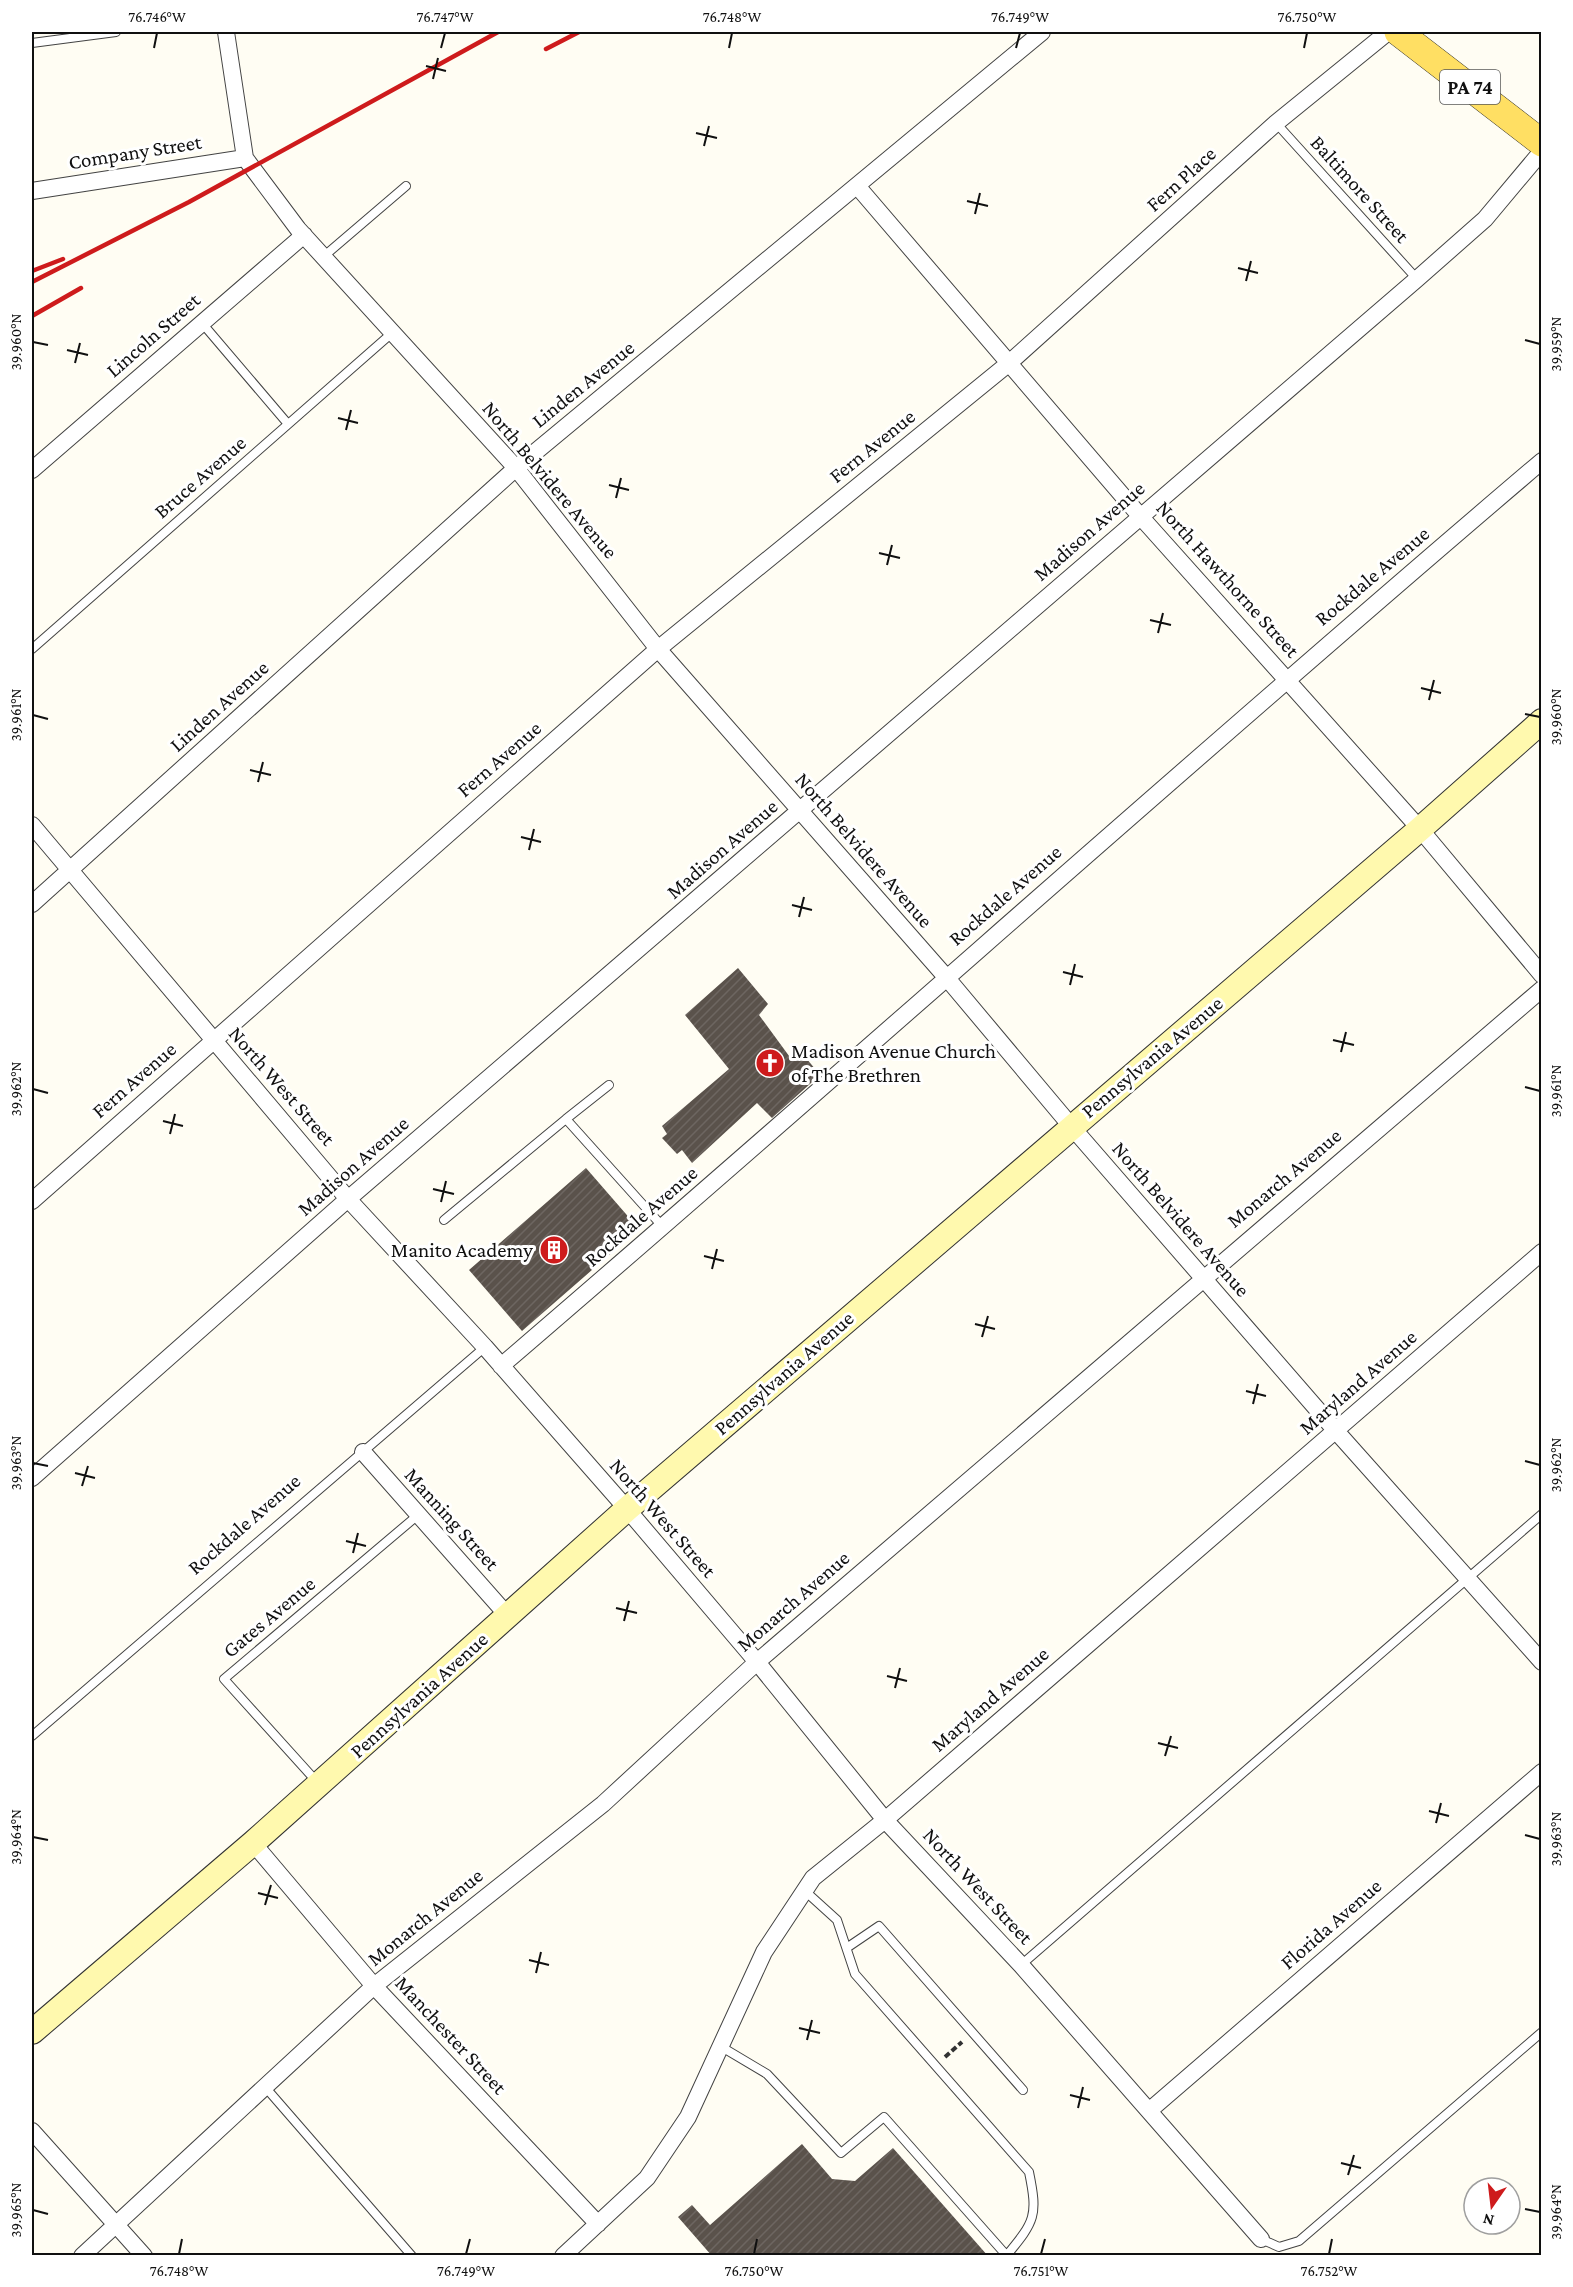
<svg xmlns="http://www.w3.org/2000/svg" width="1573" height="2287" font-family="'Crimson Pro',serif">
<style>
.building{fill:url(#building-hatch)}
.lines{fill:none;stroke-linecap:round;stroke-linejoin:round}
.lane-casing{stroke:#434343;stroke-width:10}
.street-casing{stroke:#434343;stroke-width:18}
.secondary-casing{stroke:#323232;stroke-width:26}
.primary-casing{stroke:#212121;stroke-width:28}
.path{stroke:#323232;stroke-width:4;stroke-dasharray:6 3;stroke-linecap:butt}
.lane{stroke:#fff;stroke-width:8}
.street{stroke:#fff;stroke-width:16}
.secondary{stroke:#fff9ae;stroke-width:24}
.primary{stroke:#ffdf63;stroke-width:27}
.rail{stroke:#ce1b1c;stroke-width:4.5}
.ticks{fill:none;stroke:#101010;stroke-width:2}
.labels{text-anchor:middle;stroke-width:6;stroke-linejoin:round;paint-order:stroke}
.shield{fill:#fff;stroke:#585858;stroke-width:1.5}
.shield-label{font-size:20px;font-weight:bold;fill:#101010}
.street-label{font-size:21px;fill:#101010;stroke:#fff}
.poi-label{font-size:21px;fill:#101010;stroke:#fff;text-anchor:start}
.neatline{fill:none;stroke:#101010;stroke-width:2}
.ticks-label{font-size:15px;text-anchor:middle;fill:#101010}
</style>
<defs>
<pattern id="building-hatch" width="6" height="6" patternUnits="userSpaceOnUse" patternTransform="scale(1.5)"><rect width="6" height="6" fill="#5a524b"/><path d="M-1 1l2-2M0 6l6-6M5 7l2-2" fill="none" stroke="#6d6661"/></pattern>
</defs>
<rect width="100%" height="100%" fill="#fffdf3"/>
<path class="building" d="M738 968 768 1004 759 1015 792 1060 802 1053 820 1075 772 1118 757 1103 692 1163 682 1150 677 1154 662 1138 667 1134 662 1126 729 1069 685 1015Z
M586 1168 639 1229 522 1331 469 1270Z
M802 2144 832 2179 855 2181 893 2148 988 2256H712L678 2217 692 2205 710 2225Z"/>
<g class="lines">
<g class="lane-casing">
<path id="lane" d="M32 43 116 32
M1276 123 1417 279
M323 257 406 186
M202 323 288 424
M32 649 392 333
M566 1119 609 1085
M444 1220 566 1119 663 1227
M32 1736 485 1347
M317 1782 224 1679 418 1515
M805 1891 837 1920 855 1974 1029 2172C1038 2216 1035 2221 1007 2255
M848 1947 879 1926 1023 2090
M1021 1965 1542 1514
M720 2046 767 2074 841 2153 884 2117 1007 2256
M266 2088 412 2256
M1261 2239 1279 2247 1299 2241 1542 2032"/>
</g>
<g class="street-casing">
<path id="street" d="M226 32 245 158 298 229 516 468 658 649 946 977 1071 1126 1336 1431 1542 1662
M858 187 1140 516 1420 829 1542 975
M32 191 245 158
M32 470 304 235
M32 825 348 1199 485 1347 627 1509 757 1662 885 1820 1021 1965 1261 2239
M32 904 516 468 1042 32
M32 1201 658 649 1008 364 1276 123 1388 32
M501 1366C850 1067 1191 759 1542 461
M363 1452 508 1616
M32 1478 348 1199 1417 279 1485 219 1542 151
M253 1843 374 1986 598 2224
M1150 2110 1542 1772
M32 2131 144 2256
M82 2256 374 1986 603 1804 757 1662 1542 989
M563 2256 647 2178 688 2117 764 1952 813 1878 885 1820 1542 1252"/>
</g>
<g class="secondary-casing">
<path id="secondary" d="M32 2032 253 1843 627 1509 1420 829 1542 721"/>
</g>
<g class="primary-casing">
<path id="primary" d="M1398 32 1542 143"/>
</g>
<path class="path" d="M945 2057 962 2042"/>
<use href="#lane" class="lane"/>
<use href="#street" class="street"/>
<use href="#secondary" class="secondary"/>
<use href="#primary" class="primary"/>
<path class="rail" d="M546 49 579 32
M32 271 63 259
M32 282 189 202 498 32
M32 316 81 288"/>
</g>
<path class="ticks" d="M154 48 157 33M441 48 445 33M729 48 732 33M1016 48 1020 33M1304 48 1307 33M426 66 446 71M433 79 438 58M696 133 717 138M704 146 709 126M967 201 988 206M975 214 980 193M1238 268 1258 273M1246 281 1251 261M1525 340 1540 344M33 342 48 345M67 350 88 355M75 363 80 343M338 418 358 423M346 430 351 410M609 485 629 490M616 498 621 478M879 553 900 558M887 565 892 545M1150 620 1171 625M1158 633 1163 613M1421 688 1441 693M1429 700 1434 680M1525 714 1540 717M33 715 48 719M250 770 271 775M258 782 263 762M521 837 541 842M529 850 534 829M792 905 812 910M799 917 804 897M1063 972 1083 977M1070 985 1075 964M1333 1040 1354 1045M1341 1052 1346 1032M1525 1087 1540 1091M33 1089 48 1093M163 1121 183 1126M170 1134 175 1114M433 1189 454 1194M441 1202 446 1181M704 1256 724 1261M712 1269 717 1249M975 1324 995 1329M982 1337 988 1316M1246 1391 1266 1396M1253 1404 1258 1384M1525 1461 1540 1465M33 1463 48 1466M75 1473 95 1478M82 1486 88 1466M346 1541 366 1546M353 1553 358 1533M616 1608 637 1613M624 1621 629 1601M887 1676 907 1681M895 1688 900 1668M1158 1743 1178 1748M1165 1756 1171 1736M1429 1811 1449 1816M1436 1823 1441 1803M1525 1835 1540 1839M33 1837 48 1840M258 1893 278 1898M265 1905 271 1885M529 1960 549 1965M536 1973 541 1952M799 2028 820 2033M807 2040 812 2020M1070 2095 1090 2100M1078 2108 1083 2087M1341 2163 1361 2168M1348 2175 1354 2155M1525 2209 1540 2212M33 2210 48 2214M179 2254 182 2239M466 2254 470 2239M754 2254 757 2239M1041 2254 1045 2239M1329 2254 1332 2239"/>
<defs>
<g id="church-disc" transform="scale(1.5)"><circle r="9.5" fill="#ce1b1c" stroke="#fff"/><path d="M-1.2-6h2.4v3.5h3.3v2.4h-3.3V6h-2.4V-.1h-3.3v-2.4h3.3Z" fill="#fff"/></g>
<g id="building-disc" transform="scale(1.5)"><circle r="9.5" fill="#ce1b1c" stroke="#fff"/><path d="M-4-6H4V6H1V3H-1V6H-4ZM-2.5-4.3h1.7v1.8h-1.7ZM.8-4.3h1.7v1.8H.8ZM-2.5-1h1.7V.8h-1.7ZM.8-1h1.7V.8H.8Z" fill="#fff"/></g>
</defs>
<g fill-rule="evenodd">
<use href="#church-disc" x="770" y="1063"/>
<use href="#building-disc" x="554" y="1250"/>
</g>
<g class="labels">
<rect class="shield" x="1440" y="70" width="60" height="34" rx="4.5"/>
<g class="shield-label">
<text x="1470" y="94">PA 74</text>
</g>
<g class="street-label">
<text transform="translate(135 152) rotate(-9)" y="7">Company Street</text>
<text transform="translate(1181 179) rotate(-42)" y="7">Fern Place</text>
<text transform="translate(1360 189) rotate(48)" y="7">Baltimore Street</text>
<text transform="translate(153 335) rotate(-41)" y="7">Lincoln Street</text>
<text transform="translate(583 384) rotate(-39)" y="7">Linden Avenue</text>
<text transform="translate(872 446) rotate(-39)" y="7">Fern Avenue</text>
<text transform="translate(200 477) rotate(-41)" y="7">Bruce Avenue</text>
<text transform="translate(550 480) rotate(50)" y="7">North Belvidere Avenue</text>
<text transform="translate(1089 531) rotate(-41)" y="7">Madison Avenue</text>
<text transform="translate(1372 576) rotate(-40)" y="7">Rockdale Avenue</text>
<text transform="translate(1228 579) rotate(48)" y="7">North Hawthorne Street</text>
<text transform="translate(219 706) rotate(-42)" y="7">Linden Avenue</text>
<text transform="translate(499 759) rotate(-41)" y="7">Fern Avenue</text>
<text transform="translate(722 849) rotate(-41)" y="7">Madison Avenue</text>
<text transform="translate(864 850) rotate(49)" y="7">North Belvidere Avenue</text>
<text transform="translate(1005 895) rotate(-41)" y="7">Rockdale Avenue</text>
<text transform="translate(1152 1057) rotate(-40)" y="7">Pennsylvania Avenue</text>
<text transform="translate(134 1080) rotate(-41)" y="7">Fern Avenue</text>
<text transform="translate(282 1086) rotate(49)" y="7">North West Street</text>
<text transform="translate(353 1166) rotate(-41)" y="7">Madison Avenue</text>
<text transform="translate(1284 1178) rotate(-40)" y="7">Monarch Avenue</text>
<text transform="translate(641 1216) rotate(-41)" y="7">Rockdale Avenue</text>
<text transform="translate(1181 1219) rotate(49)" y="7">North Belvidere Avenue</text>
<text transform="translate(784 1373) rotate(-41)" y="7">Pennsylvania Avenue</text>
<text transform="translate(1358 1382) rotate(-41)" y="7">Maryland Avenue</text>
<text transform="translate(663 1518) rotate(49)" y="7">North West Street</text>
<text transform="translate(452 1519) rotate(48)" y="7">Manning Street</text>
<text transform="translate(244 1524) rotate(-41)" y="7">Rockdale Avenue</text>
<text transform="translate(793 1601) rotate(-41)" y="7">Monarch Avenue</text>
<text transform="translate(269 1617) rotate(-40)" y="7">Gates Avenue</text>
<text transform="translate(419 1695) rotate(-42)" y="7">Pennsylvania Avenue</text>
<text transform="translate(990 1699) rotate(-41)" y="7">Maryland Avenue</text>
<text transform="translate(978 1886) rotate(47)" y="7">North West Street</text>
<text transform="translate(425 1917) rotate(-39)" y="7">Monarch Avenue</text>
<text transform="translate(1331 1924) rotate(-41)" y="7">Florida Avenue</text>
<text transform="translate(451 2035) rotate(47)" y="7">Manchester Street</text>
</g>
<g class="poi-label">
<text x="791" y="1058">Madison Avenue Church<tspan x="791" dy="24">of The Brethren</tspan></text>
<text x="533" y="1257" text-anchor="end">Manito Academy</text>
</g>
</g>
<rect width="1573" height="2287" fill="none" stroke="#ffffff" stroke-width="66"/>
<g transform="translate(1492 2206) rotate(194)"><circle r="28" fill="#ffffff" stroke="#9f9f9f" stroke-width="1.5"/>
<path d="M0-4.5L10 22L0 15L-10 22Z" fill="#ce1b1c"/>
<text y="-9" font-size="16" font-weight="bold" text-anchor="middle" fill="#101010">N</text>
</g>
<rect x="33" y="33" width="1507" height="2221" class="neatline"/>
<g class="ticks-label">
<text x="157" y="22">76.746°W</text>
<text x="445" y="22">76.747°W</text>
<text x="732" y="22">76.748°W</text>
<text x="1020" y="22">76.749°W</text>
<text x="1307" y="22">76.750°W</text>
<text transform="translate(16 342) rotate(-90)" y="5">39.960°N</text>
<text transform="translate(1556 344) rotate(-90)" y="5">39.959°N</text>
<text transform="translate(16 715) rotate(-90)" y="5">39.961°N</text>
<text transform="translate(1556 717) rotate(-90)" y="5">39.960°N</text>
<text transform="translate(16 1089) rotate(-90)" y="5">39.962°N</text>
<text transform="translate(1556 1091) rotate(-90)" y="5">39.961°N</text>
<text transform="translate(16 1463) rotate(-90)" y="5">39.963°N</text>
<text transform="translate(1556 1465) rotate(-90)" y="5">39.962°N</text>
<text transform="translate(16 1837) rotate(-90)" y="5">39.964°N</text>
<text transform="translate(1556 1839) rotate(-90)" y="5">39.963°N</text>
<text transform="translate(16 2210) rotate(-90)" y="5">39.965°N</text>
<text transform="translate(1556 2212) rotate(-90)" y="5">39.964°N</text>
<text x="179" y="2276">76.748°W</text>
<text x="466" y="2276">76.749°W</text>
<text x="754" y="2276">76.750°W</text>
<text x="1041" y="2276">76.751°W</text>
<text x="1329" y="2276">76.752°W</text>
</g>
</svg>
